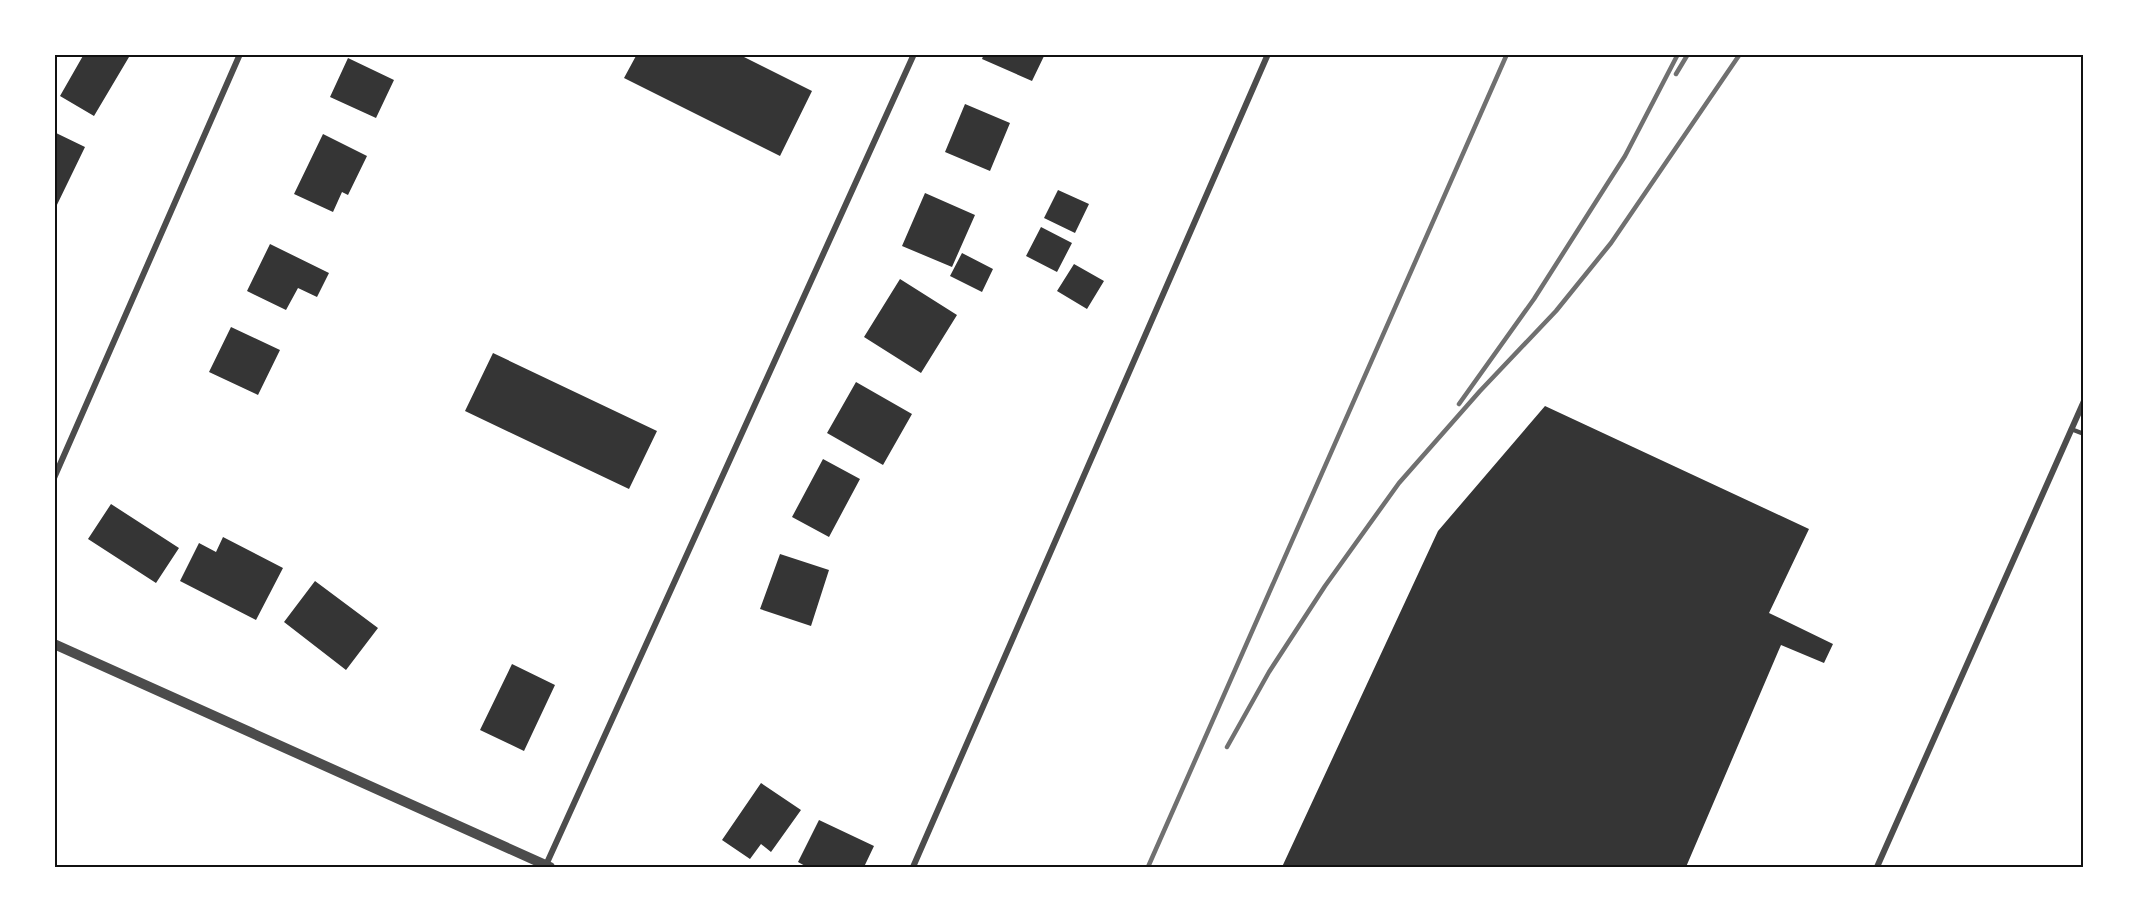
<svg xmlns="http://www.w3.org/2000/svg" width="2138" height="921" font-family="Ubuntu,sans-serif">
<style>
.building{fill:#353535}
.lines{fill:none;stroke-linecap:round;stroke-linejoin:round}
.service{stroke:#4c4c4c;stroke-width:4.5}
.minor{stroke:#4c4c4c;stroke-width:6}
.tertiary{stroke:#4c4c4c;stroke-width:10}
.rail{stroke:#707070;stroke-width:4.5}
.neatline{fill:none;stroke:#111;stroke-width:2}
</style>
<rect width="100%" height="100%" fill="#fff"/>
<path class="building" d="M84 54H123L129 57 94 116 60 96Z
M637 54H738L812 91 780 156 624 78Z
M984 54H1045L1032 81 982 59Z
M348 58 394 80 376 118 330 97Z
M965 104 1010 123 990 171 945 152Z
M54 132 85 147 54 211Z
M323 134 367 156 348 195 342 192 333 212 294 194Z
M1058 190 1089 204 1075 233 1044 218Z
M925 193 975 215 952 267 902 246Z
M1041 227 1072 243 1057 272 1026 256Z
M270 244 329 273 317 297 298 288 286 310 247 291Z
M962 253 993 269 982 292 950 276Z
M1074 264 1104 281 1087 309 1057 291Z
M900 279 957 315 921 373 864 337Z
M231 327 280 350 258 395 209 372Z
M493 353 657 431 629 489 465 411Z
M856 382 912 414 883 465 827 433Z
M1545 406 1809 529 1769 613 1833 644 1824 663 1781 645 1686 867H1282L1438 531Z
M823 459 860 479 829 537 792 517Z
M111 504 179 548 156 583 88 539Z
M223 537 283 568 256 620 180 581 199 543 216 552Z
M780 554 829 570 811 626 760 609Z
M315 581 378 628 346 670 284 622Z
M512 664 555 685 524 751 480 730Z
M761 783 801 810 771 852 761 844 750 859 722 840Z
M819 820 874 846 864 867H807L798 862Z"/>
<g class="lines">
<path class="service" d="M2071 429 2084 434"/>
<path class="minor" d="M54 478 240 54
M546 865 914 54
M913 867 1268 54
M1877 867 2084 401"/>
<path class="tertiary" d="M54 644 550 867"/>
<path class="rail" d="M1676 74 1688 54
M1459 404 1534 299 1625 156 1678 54
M1227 747 1269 672 1325 586 1399 483 1480 391 1556 311 1611 243 1740 54
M1148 867 1507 54"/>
</g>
<rect width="2138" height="921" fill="none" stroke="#ffffff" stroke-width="111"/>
<rect x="56" y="56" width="2026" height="810" class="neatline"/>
</svg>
